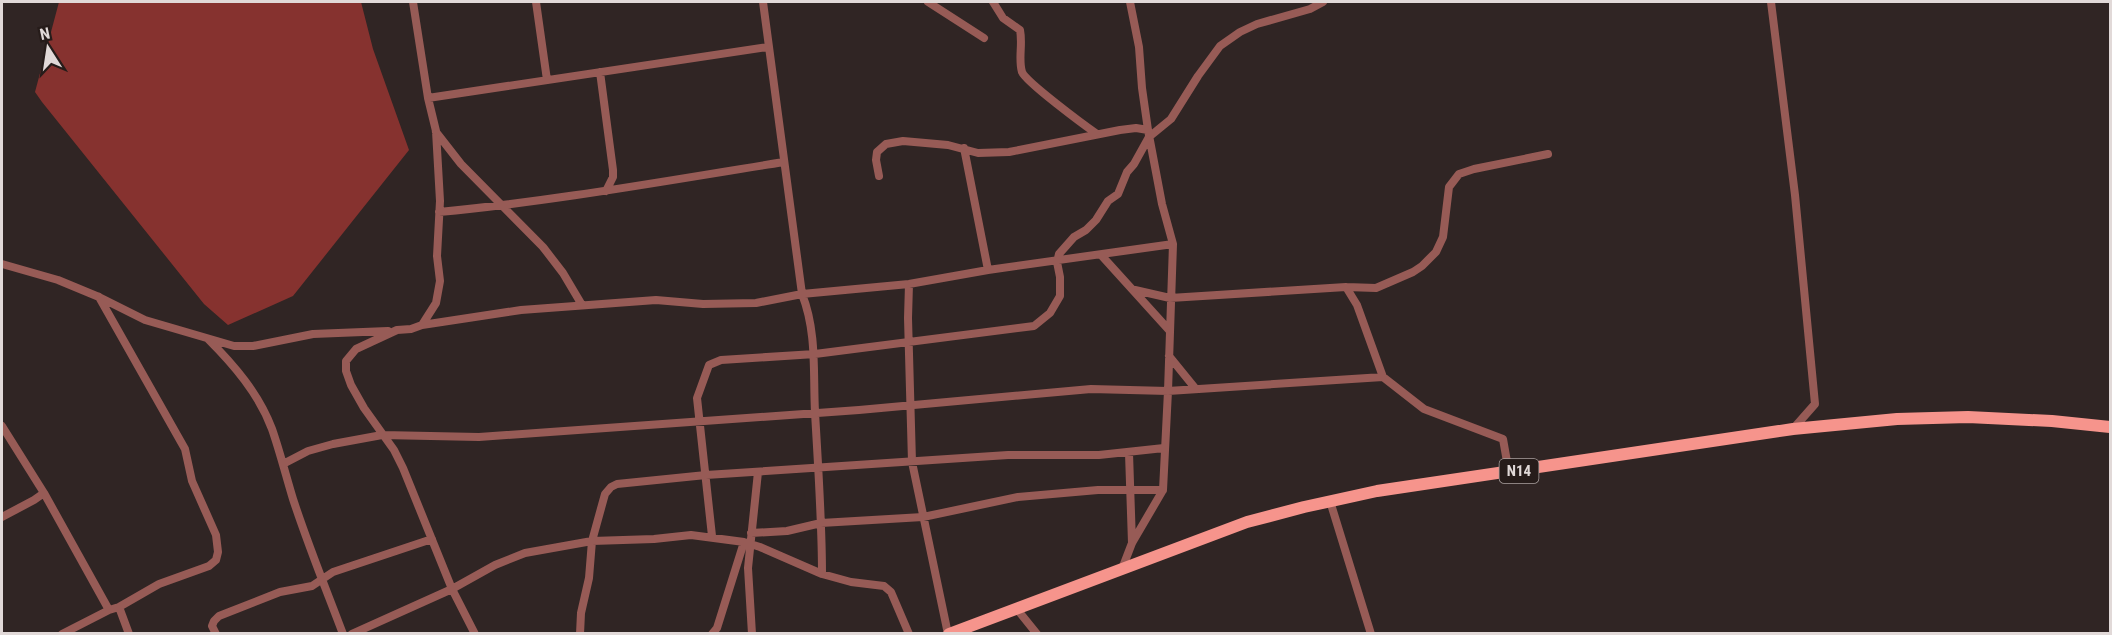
<svg xmlns="http://www.w3.org/2000/svg" width="2112" height="635" font-family="'Roboto Condensed',sans-serif">
<style>
.forest{fill:#86322f}
.lines{fill:none;stroke-linecap:round;stroke-linejoin:round}
.minor{stroke:#975b56;stroke-width:8}
.primary{stroke:#f6948c;stroke-width:12}
.labels{text-anchor:middle;stroke-width:6;stroke-linejoin:round;paint-order:stroke}
.shield{fill:#261c1a;stroke:#a9a09f;stroke-width:1.5}
.shield-label{font-size:15px;font-weight:bold;fill:#e1d9d8}
</style>
<rect width="100%" height="100%" fill="#302524"/>
<path class="forest" d="M59 2H361L373 49 409 150 293 296 228 325 204 304 42 102 35 92Z"/>
<g class="lines">
<path class="minor" d="M413 2 428 98 436 131 440 201 437 256 440 281 436 303 422 325 411 329 397 330 356 349 346 361V371L351 385 364 408 394 450 403 468 452 589 475 634
M536 2 547 80
M763 2 802 294C817 332 813 372 815 412 818 466 822 520 822 574
M928 2 984 38
M993 2 1003 18 1020 30C1023 44 1018 59 1022 72 1026 82 1084 125 1097 134
M1771 2 1795 195 1815 404 1793 429
M600 72 613 170V177L606 191
M428 98 767 47
M436 132 461 164 543 247 563 273 582 305
M964 148 988 270
M879 176 876 160 877 152 886 144 903 141 948 145 978 153 1009 152 1120 130 1136 128 1148 130
M439 212C555 201 670 180 784 162
M1102 256 1169 330
M2 264 58 280 99 297 145 320 234 346H253L313 334 388 331
M909 284 908 318 912 462 948 634
M1135 290 1170 298 1346 287
M422 325 521 310 656 300 703 304 756 303 802 294 909 284 988 270 1173 244
M208 339C234 365 259 394 272 429 280 452 286 476 293 499 308 545 326 589 343 634
M1169 356 1195 388
M2 426 44 493 109 610
M1129 453 1132 543
M283 464 308 451 333 444 382 435 479 437 859 410 1091 389 1168 391 1383 377
M1509 473 1503 439 1424 409 1383 377 1357 305 1346 287 1376 288 1413 272 1422 266 1436 252 1443 237 1449 187 1459 174 1474 169 1548 154
M1330 501 1371 634
M2 517 34 500 44 493
M751 533 787 531 821 523 923 517 1018 497 1098 490H1163
M712 536 697 398 709 365 721 360 815 354 1034 326 1050 313 1060 296V277L1057 262 1059 254 1074 237 1086 230 1096 220 1108 201 1118 194 1127 172 1134 164 1149 137 1171 119 1198 76 1220 46 1240 32 1257 24 1310 9 1323 2
M1122 569 1132 543 1163 490 1168 391 1173 244 1162 204 1148 130 1142 88 1139 47 1130 2
M119 607 129 634
M1016 608 1037 634
M62 634 109 610 119 607 159 584 209 566 216 560 218 552 216 535 192 481 185 449 99 297
M216 634 212 626 214 621 219 616 280 592 312 586 333 572 432 539
M352 634 452 589 495 565 525 553 592 541 654 539 691 535 744 542 760 547 822 574 851 582 884 586 891 592 909 634
M580 634 581 613 589 578 592 541 605 494 611 487 617 484 706 475 1008 455H1099L1164 448
M712 634 717 628 744 542
M752 634 748 568 758 472"/>
<path class="primary" d="M949 634 1247 522 1304 507 1377 491 1793 429 1897 419 1968 417 2052 421 2110 427"/>
</g>
<g class="labels">
<rect class="shield" x="1499.5" y="459" width="39" height="24" rx="4.5"/>
<g class="shield-label">
<text x="1519" y="476">N14</text>
</g>
</g>
<rect width="2112" height="635" fill="none" stroke="#e1d9d8" stroke-width="6"/>
<g transform="translate(48 48) rotate(348)" stroke="#261c1a" stroke-width="4.5" paint-order="stroke">
<path d="M0-4.5L10 22L0 15L-10 22Z" fill="#e1d9d8"/>
<text y="-9" font-size="16" font-weight="bold" text-anchor="middle" fill="#e1d9d8">N</text>
</g>
</svg>
